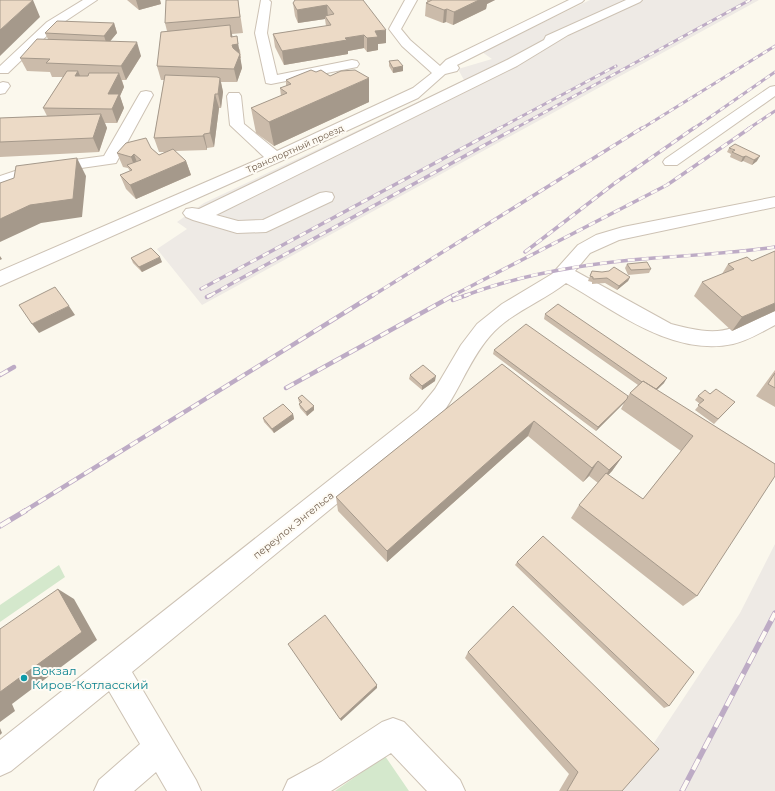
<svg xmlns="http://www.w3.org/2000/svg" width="775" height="791" font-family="Montserrat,sans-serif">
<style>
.industrial{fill:#eeeae5}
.green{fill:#d4e8cc}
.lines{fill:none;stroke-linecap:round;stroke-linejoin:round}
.minor-casing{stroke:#cdc2b4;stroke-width:2}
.minor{fill:#fff;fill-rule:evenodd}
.rail-far3-casing{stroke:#bdabc5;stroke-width:3}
.rail-far2-casing{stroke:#bdabc5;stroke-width:3.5}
.rail-far1-casing{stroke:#bdabc5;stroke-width:4.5}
.rail-casing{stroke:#bdabc5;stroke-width:5.5}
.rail-far3{stroke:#fefbf4;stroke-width:2;stroke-dasharray:5.5;stroke-linecap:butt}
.rail-far2{stroke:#fefbf4;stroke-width:2.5;stroke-dasharray:7;stroke-linecap:butt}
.rail-far1{stroke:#fefbf4;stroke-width:3;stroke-dasharray:9;stroke-linecap:butt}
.rail{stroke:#fefbf4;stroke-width:4;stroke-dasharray:12;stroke-linecap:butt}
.wall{fill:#cbbbaa}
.shaded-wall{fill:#a5998b}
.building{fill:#ecdac6;stroke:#a5998b}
.culture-dot{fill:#0f9aa8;stroke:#fefbf4;stroke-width:1.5}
.labels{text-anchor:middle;stroke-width:4;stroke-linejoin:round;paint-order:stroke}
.far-street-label{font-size:9px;fill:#756352;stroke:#fefbf4}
.street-label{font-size:10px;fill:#756352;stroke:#fefbf4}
.near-culture-label{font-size:12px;fill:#0d838f;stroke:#fefbf4;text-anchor:start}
</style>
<rect width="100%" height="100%" fill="#fbf8ed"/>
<path class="industrial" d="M590 0H759L202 305 157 249 187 229 177 222 204 203 464 80 458 69 492 59 482 52Z
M775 544V791H612L648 752 740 613Z"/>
<path class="green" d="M59 565 65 577 0 622V605Z
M385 756 409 791H335Z"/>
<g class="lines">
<g class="minor-casing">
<path id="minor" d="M83 0H97L55 28 8 73H0V66L47 22Z
M261 0H269L271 2 267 33 277 75 352 60 357 61 359 64 357 67 352 68 271 84 266 83 255 33Z
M405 0H417L401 29 410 40 440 66 446 60 569 0H584L582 2 457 65 459 68 457 71 445 74 418 98 281 161 0 286V271L264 157 230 125 227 96 229 93H239L241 96 244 124 277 151 413 88 432 73 402 46 389 29Z
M626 0H642L640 2 568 35 517 66 216 215 238 221 263 220 320 193 326 192 332 193 334 197 332 201 266 232 237 233 193 220 186 217 183 213 186 209 192 208 199 209 507 60 544 40 546 36Z
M3 82 8 83 10 86 5 93 0 94V83Z
M775 86V96L677 165H665L663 162 665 159 770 87Z
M146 91 151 92 153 95 116 163 33 175 0 187V176L30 166 104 156 139 95 141 92Z
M775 197V207L619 240 590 253 575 271 671 324C690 329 713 335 732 328 747 322 760 314 775 310V325C762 332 747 341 733 344 672 357 616 311 566 283 542 302 511 312 490 336 467 362 458 397 434 424L132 672 196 780 201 791H167L156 772 134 791H94L99 780 140 744 109 691 11 771 0 776V740L418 410 435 389 461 345 477 324 502 304 552 274 578 245 596 235 623 227Z
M393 718 404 722 460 780 465 791H427L391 753 331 791H283L288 780 321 762 382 722Z"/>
</g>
<use href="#minor" class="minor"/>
<g class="rail-far3-casing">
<path id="rail-far3" d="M498 129 616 66
M514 129 750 0
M641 129 775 46
M693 129 775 72
M748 129 775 111"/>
</g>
<g class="rail-far2-casing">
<path id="rail-far2" d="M525 252 615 183 694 128
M201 289 500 128
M209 296 516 128
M372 296 642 128
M452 296 667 185 750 128
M464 296C524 273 590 263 654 258 695 255 735 253 775 247"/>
</g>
<g class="rail-far1-casing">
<path id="rail-far1" d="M207 297 211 295
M453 300 467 295
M0 375 14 367
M286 388 454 295
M23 512 373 295"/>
</g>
<g class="rail-casing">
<path id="rail" d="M0 526 25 511
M682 791 775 613"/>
</g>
<use href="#rail-far3" class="rail-far3"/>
<use href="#rail-far2" class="rail-far2"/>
<use href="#rail-far1" class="rail-far1"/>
<use href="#rail" class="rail"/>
</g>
<path class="wall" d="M127 0H160L161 4 139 10Z
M238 0 243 33 232 34V37L240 50 241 58H240L242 68 237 82H221L223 92 221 108H219L214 147 207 148V150L175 151 186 161 191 175 136 199 126 189 120 175 130 171 128 168 123 167 117 153 151 148 159 155 165 152H159L154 138 164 80H161L157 66 167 31 165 23Z
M363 0 386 43 378 44V50L367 52 364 48 348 51V54L284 65 275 47 273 34 326 26 325 19 298 23 295 16 293 3Z
M427 0H495L487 4 486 9 453 25 446 22 443 23 425 16 426 3 427 2Z
M114 23 117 33 110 41 141 56 126 80H122L124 87 120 96 124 108 117 123H105L107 128 99 152 0 157V118L47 116 43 108 63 77H52L50 72 27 71 20 58 48 39 45 33Z
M389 61 403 66V71L393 73 389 66Z
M316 72 369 102 274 146 256 133 251 108 281 96 280 88 286 86V80Z
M729 148 757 161 752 165 743 161 741 162 730 157 731 154 727 152Z
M747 257 775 311 732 331 694 296 702 282 722 274 728 264Z
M131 258 162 262 142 272 133 263Z
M627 264 651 269 649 273 628 275 625 268Z
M592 271 630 277 628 281 617 290 605 283 592 284V282L588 281Z
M545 314 664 383 657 390 775 464 697 596 683 606 571 518 579 505 598 483 589 476 583 482 528 436 387 562 338 511 336 497 502 364 622 457 612 471 608 475 643 499 681 451 621 409 624 403 596 431 493 354 494 350 628 396 630 393 638 385 544 319Z
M775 370V407L756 396Z
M410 375 435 381 422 390 409 379Z
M710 394 735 402 714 424 695 410 700 404 695 400 698 396Z
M298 398 314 406V410L307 416 300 408 299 404 300 403 299 402Z
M293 414 294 419 274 433 264 422 263 418Z
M517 562 669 706 664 708 515 565Z
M468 652 622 791H559L569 774 465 658Z"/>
<path class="shaded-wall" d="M33 0 40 17 0 56V30Z
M136 0H160L161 4 139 10Z
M479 0H495L487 4 486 9 453 25 454 12Z
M327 5 328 18 325 16V19L298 23 297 10Z
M447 9 446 22 443 23 444 10Z
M114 23 117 33 107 45 104 36Z
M230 25 233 39 237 36 242 68 237 82 234 69 235 59 232 45Z
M386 30V43L378 44V50L367 52V38L375 31Z
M364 35V48L348 51V54L284 65 282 51 345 38Z
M137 42 141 56 126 80 121 66Z
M403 66V71L393 73V68Z
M78 71 84 85 75 76Z
M119 73 124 87 120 96 124 108 117 123 112 109 108 94Z
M220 78 223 92 221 108 218 94Z
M369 78V102L274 146 269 122Z
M215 94 219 108 214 147 210 133Z
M101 114 107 128 99 152 93 138Z
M204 134 207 148V150L203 136Z
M134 154 139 168 136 171 131 157Z
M746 156 743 161 741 162 743 157Z
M760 156 757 161 752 165 754 160Z
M77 158 86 176 82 217 41 223 0 242V219Z
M186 161 191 175 136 199 130 185Z
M0 256 2 259 0 260Z
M160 257 162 262 142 272 139 267Z
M630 277 628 281 617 290 619 286Z
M775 303V311L732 331 742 317Z
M69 306 75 315 39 333 32 324Z
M436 376 435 381 422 390V386Z
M667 378 664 383 651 395 654 390Z
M627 399 624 403 596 431 598 427Z
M314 406V410L307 416 306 412Z
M293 414 294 419 274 433 272 429Z
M534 421 528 436 387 562V551Z
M622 457 612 471 600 484 609 470Z
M598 461 589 476 583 482 592 468Z
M58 589 74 599 97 640 12 704 15 711 0 722V692Z
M377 685V688L341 721 340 719Z
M0 728 2 733 0 735Z"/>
<path class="building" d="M0 0H33L0 30Z
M166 0H238L240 17 165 23Z
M295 0H363L386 30 375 31 378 37 367 38 364 35 345 38 347 40 282 51 273 34 331 25 325 16 334 14 327 5 297 10 293 3Z
M432 0H479L454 12 447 9 444 10 426 3Z
M57 21 114 23 104 36 45 33Z
M230 25 231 37 237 36 238 44 232 45 233 48 240 54 234 69 157 66 161 32Z
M37 39 137 42 121 66 46 63 50 59 20 58Z
M398 60 403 66 393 68 389 61Z
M311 70 316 72 321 70 330 76 341 71 355 70 369 78 269 122 251 108 287 93 280 88 291 84 286 80Z
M67 71H78L75 76H88L89 73H119L108 94H119L112 109 43 108Z
M165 75 217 77 220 78 218 94H215L210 133 204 134 203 136 154 138Z
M101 114 93 138 0 142V118Z
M146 138 151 148 159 155 173 149 186 161 130 185 120 175 132 170 127 165 141 160 134 154 131 157 117 153 126 143Z
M735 144 760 156 754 160 746 156 743 157 732 152 735 150 729 148Z
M77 158 73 199 30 205 0 219V183L14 178 16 166Z
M151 248 160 257 139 267 131 258Z
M775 251V303L742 317 702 282 734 269 728 264 747 257 752 261Z
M647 262 651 269 631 270 627 264Z
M614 267 630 277 619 286 607 278 593 279V277L590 276 592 271 602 272 609 271Z
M55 287 69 306 32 324 19 305Z
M558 304 667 378 656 389 643 381 642 382 545 314Z
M526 324 628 396 627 399 598 427 494 350Z
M502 364 622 457 609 470 598 461 592 468 534 421 387 551 336 497Z
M423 365 436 376 422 386 410 375Z
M775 373V388L768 384Z
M643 381 775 464V476L697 596 579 505 606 473 643 499 693 436 630 393Z
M716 389 735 402 718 419 698 405 704 400 698 396 705 390 710 394Z
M302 395 314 406 306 412 299 404 302 402 298 398Z
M283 404 293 414 272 429 263 418Z
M543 536 694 672 669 706 517 562Z
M58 589 82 632 0 692V629Z
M513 606 659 749 622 791H567L578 772 468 652Z
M325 615 377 685 340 719 288 644Z"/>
<circle class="culture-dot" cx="24" cy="678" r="4"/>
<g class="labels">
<g class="far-street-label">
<text transform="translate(295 149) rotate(-24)" y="3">Транспортный проезд</text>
</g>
<g class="street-label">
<text transform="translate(293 525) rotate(-39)" y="4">переулок Энгельса</text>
</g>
<g class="near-culture-label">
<text x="32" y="675">Вокзал<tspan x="32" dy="14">Киров-Котласский</tspan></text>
</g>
</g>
</svg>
